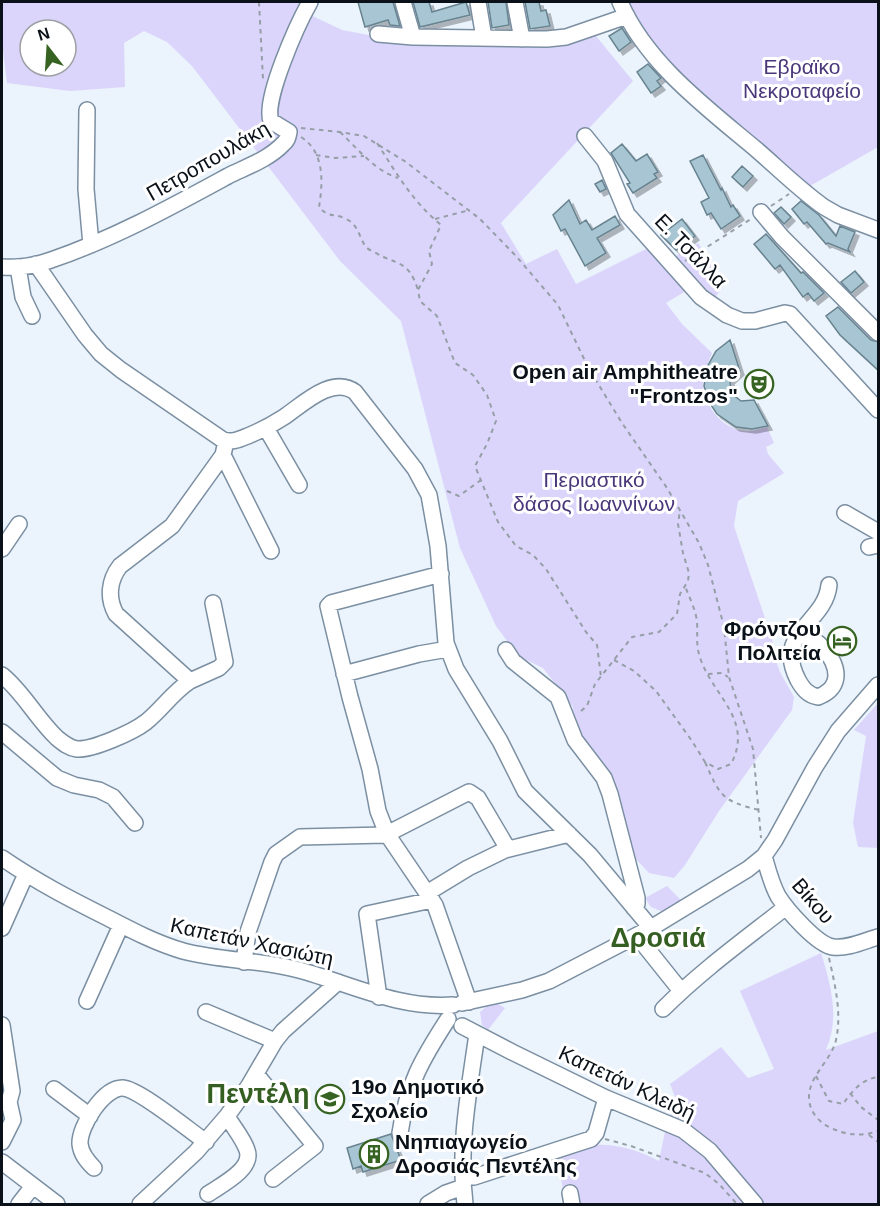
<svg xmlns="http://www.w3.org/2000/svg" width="880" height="1206" font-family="Helvetica,sans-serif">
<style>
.green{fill:#dbd5fc;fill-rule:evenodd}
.building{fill:#a7c5d2;stroke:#67838f;stroke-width:1.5;filter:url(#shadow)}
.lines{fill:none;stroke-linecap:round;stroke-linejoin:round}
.minor-casing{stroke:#7b8fa2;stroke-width:18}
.path{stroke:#969ea6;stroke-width:2;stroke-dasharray:4.5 4.5;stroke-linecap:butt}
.minor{stroke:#fff;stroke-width:15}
.labels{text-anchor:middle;stroke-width:6;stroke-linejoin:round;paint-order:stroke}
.park-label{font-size:21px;fill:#49377a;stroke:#fff}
.street-label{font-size:21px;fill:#0a1118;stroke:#fff}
.poi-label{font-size:21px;font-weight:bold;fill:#0a1118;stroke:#fff;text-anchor:end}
.district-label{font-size:27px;font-weight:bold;fill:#355e22;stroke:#fff}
</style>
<defs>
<filter id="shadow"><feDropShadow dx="4" dy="4" stdDeviation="0" flood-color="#0004"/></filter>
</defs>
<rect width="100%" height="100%" fill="#ebf3fc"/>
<path class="green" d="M2 2H303L300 10 342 30 379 37 591 30 633 81 501 223 526 264 557 249 576 284 652 246 666 262 698 243 725 284 714 299 696 285 666 303 682 324 712 353C708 363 703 374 703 385 704 407 725 432 748 431 755 431 761 428 767 427L774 443 766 447 768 454 784 473 738 501 734 526 772 639 775 658 780 672 794 697 792 710 719 811 685 865 674 878 649 873 631 854 574 728 573 707 543 668 518 656 496 626 460 548 401 321 340 261 192 66 167 42 144 31 124 43 125 87 70 91 7 83 2 42ZM30 30H66V66H30Z
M626 2H878V147L810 186 730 119 683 78 650 41Z
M878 703V848L858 847 853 823 866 736 854 730Z
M667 886 681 900 663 912 651 907 645 898Z
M821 953C831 985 840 1018 826 1050L878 1031V1204H576L573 1191 563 1190 556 1151C595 1141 623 1142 659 1161L667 1122 677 1102 670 1084 721 1047 748 1078 774 1069 740 991Z
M498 1004 505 1008 488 1030 482 1025 480 1012 487 1006Z"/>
<path class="building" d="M358 2H393L400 26 390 25 388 20 365 27Z
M413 2H429L432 12 466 2 470 15 420 27Z
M488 2H506L509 25 492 28Z
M525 2H539L541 11 546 10 550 26 530 29Z
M622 28 631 42 619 51 609 36Z
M648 64 661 78 657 81 661 86 651 93 637 72Z
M622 144 636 161 647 154 658 172 654 174 657 178 633 193 627 184 630 183 611 153Z
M703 155 721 190 722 188 731 207 733 205 740 216 721 229 711 213 707 215 701 202 709 198 690 161Z
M742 166 753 176 743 187 732 177Z
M602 180 606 189 600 192 595 184Z
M569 200 580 224 586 220 592 230 615 216 620 225 597 238 606 253 585 266 565 229 561 231 553 215Z
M801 201 819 215 836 236 840 226 855 232 848 249 850 252 828 243 826 244 807 222 804 224 792 209Z
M781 207 791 217 784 224 774 213Z
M682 219 695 236 676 250 661 235Z
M766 234 801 273 803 272 824 293 814 301 808 293 803 297 780 265 775 269 754 244Z
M855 271 864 282 851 293 841 282Z
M838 307 871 340 879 342V371L840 335 826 316Z
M730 340 740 371 730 380 731 393 741 401 754 400 768 426 752 429 736 427 717 414 709 402 704 386 707 367 716 351Z
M391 1134 401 1160 363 1172 361 1166 353 1169 347 1148Z"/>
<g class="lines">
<g class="minor-casing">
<path id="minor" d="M403 2 413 37
M478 2 484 38
M515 2 522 39
M620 2C646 63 707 108 757 150 779 169 800 190 824 207L838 215 878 230
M378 34 413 37 547 39 566 37 627 16
M87 110 86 189 91 245
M585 136 605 161 627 214 701 297 727 315 742 321H755L785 313 790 314 878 410
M761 212 782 237 878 333
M36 264 85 335 101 354 121 370 223 440C233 443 240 439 250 435 262 430 273 424 284 417 302 405 332 375 355 392L415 469 429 495 438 546 446 643 456 669 500 741 525 791 590 855 651 928
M2 267C18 268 35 266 51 260 113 239 171 207 228 176 246 167 269 159 283 144 287 141 288 138 289 132L271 121C263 100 298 23 310 2
M18 267 23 297 32 316
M266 428 299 485
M223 455 271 551
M845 513 878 532
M869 547 878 545
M2 549 19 524
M441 574 331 603 328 606 350 697 370 769 378 811 387 834 435 905 469 1002
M799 633C826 639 856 683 818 697 808 695 803 689 798 680 773 632 825 624 829 585
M506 650 513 661 558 697 575 740 604 778 610 794 637 898V904L634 908
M344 674 419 654 448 649
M2 675C24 693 36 718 57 738 63 743 69 748 77 749 93 750 133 732 146 722 162 709 173 692 190 681L116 614C107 598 109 580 120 566L172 526 223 455 226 441
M190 681 219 668 225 662 213 603
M2 732 57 778 74 785 99 790 113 797 135 823
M764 856C768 870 771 883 778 896 786 909 817 945 833 947 848 949 864 941 878 937
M2 858C37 882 70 899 108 918 133 931 156 943 183 951 221 961 262 960 299 970 351 984 398 1009 453 1005
M427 893 468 868 505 850 569 834
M2 928 26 874
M637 936 681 991
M244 962 248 932 272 862 276 854 300 837 385 835 469 792 478 798 508 849
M379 997 367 914 432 900
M87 1001 121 925
M462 1003 522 990 549 981 651 928 748 869 764 856 775 840 815 767 838 731 878 685
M663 1009C701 971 744 940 786 907
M206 1012 275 1041
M2 1025 12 1091 9 1102H2
M462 1026 512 1052 606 1098 683 1130 710 1151 755 1204
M256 1074 315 1146 273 1179
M54 1089 90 1116
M400 1133C407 1085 422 1059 448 1019
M2 1142 13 1120 9 1102
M2 1162 57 1204
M94 1168C87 1161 81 1154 80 1144 79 1126 104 1087 123 1088 139 1089 190 1131 206 1142
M463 1177H474L591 1139 596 1133 606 1098
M570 1193 572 1204
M208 1194C221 1185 254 1169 247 1150 243 1138 233 1127 227 1116
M19 1204 33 1186
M140 1204 196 1152 227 1116 248 1087 275 1041 283 1031 338 982
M428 1204 446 1193 463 1187
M465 1204C458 1147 469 1091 477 1034"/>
</g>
<path class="path" d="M259 2 263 79
M301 128 340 132 364 136 406 162 480 219 516 256 558 305 589 369 622 423 667 488 699 543 708 565 724 627 729 677 753 749 761 838
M340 132C357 148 375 171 398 178
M301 137C325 152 323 183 319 207 329 218 332 213 344 218 359 224 358 236 366 247 368 249 371 251 374 252 398 266 408 259 418 290
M377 143C397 174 412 201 441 225L429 251 432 264 418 290 420 301 437 316 455 363 473 375 487 395 496 421 487 444 475 466 498 522 516 546 533 555 546 569 586 632 597 645 601 677
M316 155 335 158 364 156
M771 206 789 194
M435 219 470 210
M685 261 751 219
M447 491 459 496 481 480
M614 660 634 671 656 691 692 741 705 762 718 769 731 764C753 722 717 699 702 663 695 646 698 638 697 622 696 610 689 597 685 586
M708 674 722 673 728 677
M581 711 587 706 595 684 632 637 659 632 677 614 680 594 688 581 689 573 683 553 678 524 680 510
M705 762C720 796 722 801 759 810
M829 958C835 985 842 1013 836 1040 831 1063 801 1081 811 1108 814 1116 821 1123 829 1127 845 1135 861 1137 878 1131
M816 1076 829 1101 843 1104C852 1091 862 1079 878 1077
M850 1093 861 1107 878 1120
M869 1135 878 1142
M605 1139 631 1146 705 1173 719 1184 737 1204
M638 1204H642"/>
<use href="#minor" class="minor"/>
</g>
<defs>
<g id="theatre-ring" transform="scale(1.5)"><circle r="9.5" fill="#fff" stroke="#376322" stroke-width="1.5"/><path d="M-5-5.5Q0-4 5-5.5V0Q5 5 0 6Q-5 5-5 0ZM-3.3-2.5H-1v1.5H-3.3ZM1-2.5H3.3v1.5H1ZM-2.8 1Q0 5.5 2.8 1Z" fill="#376322"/></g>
<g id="hotel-ring" transform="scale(1.5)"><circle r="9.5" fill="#fff" stroke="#376322" stroke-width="1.5"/><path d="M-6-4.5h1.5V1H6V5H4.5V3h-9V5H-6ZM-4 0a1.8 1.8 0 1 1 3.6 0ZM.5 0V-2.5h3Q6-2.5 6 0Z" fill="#376322"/></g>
<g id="school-ring" transform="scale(1.5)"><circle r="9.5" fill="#fff" stroke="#376322" stroke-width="1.5"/><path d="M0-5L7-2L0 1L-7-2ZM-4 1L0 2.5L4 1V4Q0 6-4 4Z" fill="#376322"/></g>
<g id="building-ring" transform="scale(1.5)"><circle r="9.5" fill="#fff" stroke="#376322" stroke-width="1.5"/><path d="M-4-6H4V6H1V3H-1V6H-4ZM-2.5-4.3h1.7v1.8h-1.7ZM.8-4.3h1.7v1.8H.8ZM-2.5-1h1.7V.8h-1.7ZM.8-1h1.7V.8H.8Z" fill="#376322"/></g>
</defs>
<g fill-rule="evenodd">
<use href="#theatre-ring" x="759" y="384"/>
<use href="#hotel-ring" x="842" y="641"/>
<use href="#school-ring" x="330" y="1099"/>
<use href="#building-ring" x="374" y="1154"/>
</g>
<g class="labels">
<g class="park-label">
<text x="802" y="74">Εβραϊκο<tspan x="802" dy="24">Νεκροταφείο</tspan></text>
<text x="594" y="487">Περιαστικό<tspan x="594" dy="24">δάσος Ιωαννίνων</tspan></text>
</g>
<g class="street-label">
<text transform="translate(208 161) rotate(-30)" y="7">Πετροπουλάκη</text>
<text transform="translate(691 251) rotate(46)" y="7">Ε. Τσάλλα</text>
<text transform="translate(813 901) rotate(49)" y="7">Βίκου</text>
<text transform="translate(252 942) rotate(12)" y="7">Καπετάν Χασιώτη</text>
<text transform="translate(627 1083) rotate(25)" y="7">Καπετάν Κλειδή</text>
</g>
<g class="poi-label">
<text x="738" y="379">Open air Amphitheatre<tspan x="738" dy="24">"Frontzos"</tspan></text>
<text x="821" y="636">Φρόντζου<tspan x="821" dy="24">Πολιτεία</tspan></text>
<text x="351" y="1094" text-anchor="start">19ο Δημοτικό<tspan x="351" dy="24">Σχολείο</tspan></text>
<text x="395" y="1149" text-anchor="start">Νηπιαγωγείο<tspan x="395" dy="24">Δροσιάς Πεντέλης</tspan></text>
</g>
<g class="district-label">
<text x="658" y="947">Δροσιά</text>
<text x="258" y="1103">Πεντέλη</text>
</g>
</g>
<rect width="880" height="1206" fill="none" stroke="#0a1118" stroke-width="6"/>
<g transform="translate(48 48) rotate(343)"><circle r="28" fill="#ffffff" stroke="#9da0a3" stroke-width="1.5"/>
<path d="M0-4.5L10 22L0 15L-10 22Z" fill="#376322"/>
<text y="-9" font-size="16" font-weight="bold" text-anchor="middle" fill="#0a1118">N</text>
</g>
</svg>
